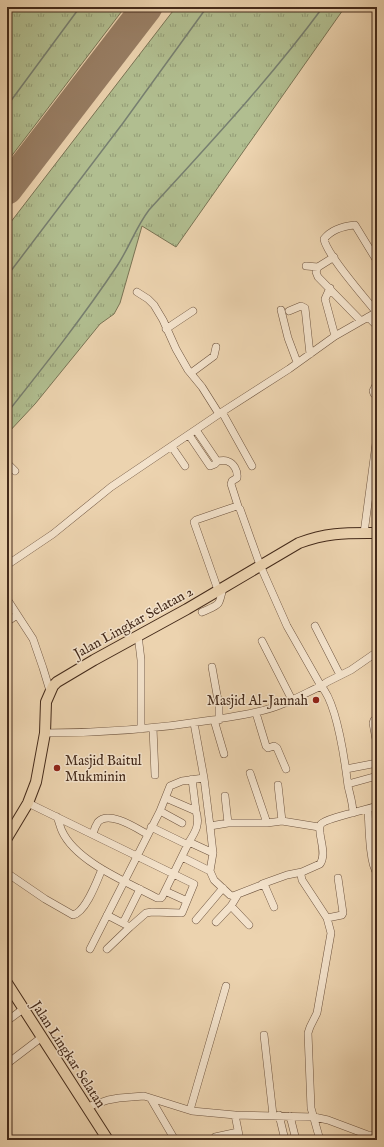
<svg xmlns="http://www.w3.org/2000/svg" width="384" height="1147" font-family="'IM FELL English',serif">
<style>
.grass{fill:url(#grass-tufts);stroke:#7a7455}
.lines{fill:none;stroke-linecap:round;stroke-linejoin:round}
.stream{stroke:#777f70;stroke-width:1.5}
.runway{stroke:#987e64;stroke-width:31}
.minor-casing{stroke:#6e543f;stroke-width:8}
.highway-casing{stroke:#442a1a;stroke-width:12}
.minor{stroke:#f3e2cb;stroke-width:7}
.highway{stroke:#ecd3af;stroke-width:10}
.poi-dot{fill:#8f2418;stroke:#f3e2cb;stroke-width:1.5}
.labels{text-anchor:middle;stroke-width:3;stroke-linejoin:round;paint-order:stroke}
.street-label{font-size:14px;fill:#442a1a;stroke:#f3e2cb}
.poi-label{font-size:14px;fill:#442a1a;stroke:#f3e2cb;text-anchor:end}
</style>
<defs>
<pattern id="grass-tufts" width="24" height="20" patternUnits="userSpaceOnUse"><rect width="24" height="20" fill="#b1be90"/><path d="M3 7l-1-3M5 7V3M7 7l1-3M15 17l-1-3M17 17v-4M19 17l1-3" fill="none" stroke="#929b75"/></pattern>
</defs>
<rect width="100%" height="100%" fill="#ecd3af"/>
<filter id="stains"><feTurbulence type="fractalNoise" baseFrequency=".005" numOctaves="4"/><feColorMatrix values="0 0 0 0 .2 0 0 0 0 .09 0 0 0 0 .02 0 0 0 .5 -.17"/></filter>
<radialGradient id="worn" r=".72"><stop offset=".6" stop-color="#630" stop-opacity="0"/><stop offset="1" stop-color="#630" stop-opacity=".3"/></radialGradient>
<path class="grass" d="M7 7H125L7 162Z
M176 7H345L176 247 142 226 120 303 114 314 100 324 35 404 7 434V227Z"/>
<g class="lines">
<path class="stream" d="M7 106 80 7
M7 276 123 123 207 7
M7 413C45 365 83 317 117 266 129 248 136 227 149 210 209 144 270 79 323 7"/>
<path class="runway" d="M7 189 147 7"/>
<g class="minor-casing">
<path id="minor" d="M306 266 318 267 334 257
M318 267 316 272 318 277 361 321
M330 288 325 299 335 336
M137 292 148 299 154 305 163 320 176 349 188 370 202 387 219 414
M281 310 288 338 297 362
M289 311 301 306 305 308 310 354
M377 313C366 299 326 254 324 239 331 230 344 226 355 225L377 261
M368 317 377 326
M166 329 193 311
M191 373 214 356 216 347
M377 383 373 391 374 394 377 395
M222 412 252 466
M196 430 217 461C220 461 224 460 227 461 234 463 238 471 237 478L232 481 231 484 238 506
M189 435 210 466 215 464 218 461
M172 447 185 466
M7 463 15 471
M364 533 377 436
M7 565 53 534 111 487 222 412 289 369 335 336 377 312
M218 590 194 522 196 520 237 506 240 509 260 565 287 626 321 686 327 682 351 670 377 652
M7 599 33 639 43 668 50 691
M202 612C220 604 219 607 223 587
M7 622 17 615
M315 626 340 675
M138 635 141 660V729
M262 641 292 700
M212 667 219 706V720
M256 713 266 746 268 748 274 746 277 748 286 769
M377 719 374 720 373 723 377 745
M214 720 224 754
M194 723 204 778 210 826 213 853 210 871 214 880 230 895 233 896 264 884 274 907
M153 728 155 775
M45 733C100 733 156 729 212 720 234 716 258 714 280 705 294 700 308 692 321 686 337 703 345 762 348 786 350 795 353 804 353 813
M346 769 377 763
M250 773 267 823
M192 779 196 811
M348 784 377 776
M278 785 282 821
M225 796 228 823
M166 798 196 811C200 824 196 831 189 842L213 853
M28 803 194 884 182 913 152 912 146 913 130 927 107 915
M368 809C369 823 369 863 377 873
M160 811 182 823
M57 817C59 821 60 827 62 831 76 862 129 883 157 898H161L162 897 189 842
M210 826 228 823H267L282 821 319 827
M151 827 188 845
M93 834C94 830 96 825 98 822 109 810 136 828 147 834
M182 857 210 871
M302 872 301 875 302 880 327 918 331 933 317 1013 310 1027 308 1033 311 1108 320 1140
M7 873 45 899 73 915C86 912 97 881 102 869
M262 884 287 875 302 872 320 864C326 856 321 842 320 833 320 830 319 827 321 824 326 818 366 810 377 806
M165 891 187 901
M231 906 249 925
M327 918 342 915 343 913 338 878
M196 920 223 888
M216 922 231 906 237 896
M123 923 140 889
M90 949 160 811 170 786 182 781 204 778
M107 949 130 927
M7 1021 23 1009
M264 1035 273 1115
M8 1063 42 1037
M151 1099 175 1140
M87 1107 108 1100 119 1098 144 1096 192 1111 235 1115 314 1117 328 1120 368 1135H377
M190 1110 226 986
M235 1115 240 1140
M279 1115 285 1140
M290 1116 296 1140
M213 1140 215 1137 238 1132"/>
</g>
<g class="highway-casing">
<path id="highway" d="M7 838 28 803 36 782 45 733 46 702 53 686 57 682 94 660 187 609 299 543C328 532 347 533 377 533
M7 983 108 1140"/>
</g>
<use href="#minor" class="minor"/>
<use href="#highway" class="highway"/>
</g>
<g class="poi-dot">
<circle cx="316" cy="700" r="4"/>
<circle cx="57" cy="768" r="4"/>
</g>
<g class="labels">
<g class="street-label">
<text transform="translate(133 622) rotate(-29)" y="5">Jalan Lingkar Selatan 2</text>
<text transform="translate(69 1054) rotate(57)" y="5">Jalan Lingkar Selatan</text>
</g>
<g class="poi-label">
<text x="308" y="705">Masjid Al-Jannah</text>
<text x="65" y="765" text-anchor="start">Masjid Baitul<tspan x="65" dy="16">Mukminin</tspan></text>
</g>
</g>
<rect width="384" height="1147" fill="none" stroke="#ecd3af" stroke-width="24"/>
<rect x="8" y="8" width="368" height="1131" fill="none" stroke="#442a1a" stroke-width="2"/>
<rect x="12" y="12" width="360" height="1123" fill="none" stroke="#442a1a"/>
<rect width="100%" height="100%" filter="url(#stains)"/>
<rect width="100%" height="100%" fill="url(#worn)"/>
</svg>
